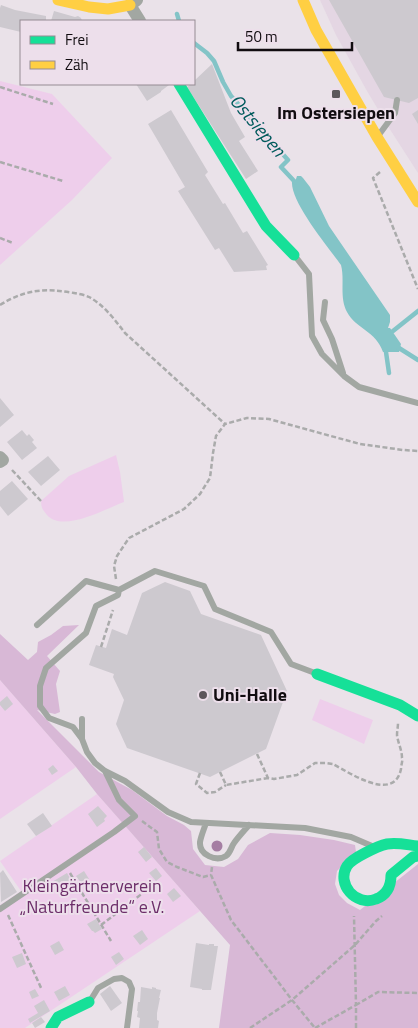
<svg xmlns="http://www.w3.org/2000/svg" width="418" height="1028" font-family="'Titillium Web',sans-serif">
<style>
.built{fill:#e4d6e3}
.green{fill:#eeceeb}
.forest{fill:#d8b8d6}
.water{fill:#83c4c7}
.lines{fill:none;stroke-linecap:round;stroke-linejoin:round}
.stream{stroke:#83c4c7;stroke-width:4.5}
.building{fill:#cdc9cf}
.path{stroke:#aaabab;stroke-width:2.5;stroke-dasharray:5 2.5;stroke-linecap:butt}
.lane{stroke:#a2a7a2;stroke-width:6}
.street{stroke:#a2a7a2;stroke-width:12}
.fast{stroke:#16e098;stroke-width:11}
.slow{stroke:#ffcf43;stroke-width:11}
.tree{fill:#a57ea3}
.poi-dot{fill:#5d575c;stroke:#eddfeb;stroke-width:2}
.labels{text-anchor:middle;stroke-width:4;stroke-linejoin:round;paint-order:stroke}
.poi-label{font-size:18px;font-weight:bold;fill:#110c10;stroke:#eddfeb}
.park-label{font-size:18px;fill:#6c2d69;stroke:#eddfeb}
.water-label{font-size:19px;font-style:italic;fill:#015b5c;stroke:#eddfeb}
</style>
<rect width="100%" height="100%" fill="#eae2e9"/>
<path class="built" d="M320 0H418V173L391 131 367 91 336 35Z"/>
<path class="green" d="M0 81 52 94 112 158 72 200 0 265Z
M116 455 120 472 124 502C105 509 63 533 47 515 43 510 41 508 41 501L69 476Z
M0 680 76 767 0 819Z
M320 699 373 720 364 744 312 720Z
M97 794 200 911 25 1028H0V905L21 891 0 861Z"/>
<path class="forest" d="M79 625 47 656 60 671 56 684 60 712 55 714 37 710 99 772 132 790 167 816 184 825 191 831 193 849 205 865 224 867 238 859 248 845 270 833 300 835 334 840 355 845 356 852 337 871 335 884 339 895 347 903 360 910 418 864V1028H219L230 945 97 794 76 767 0 680V634L28 660 37 652 38 642 51 635 63 626Z"/>
<path class="water" d="M297 176H301L303 178 310 187 329 226 390 315V322L388 328H390L401 344 399 352H383C376 331 356 329 347 312 339 297 345 280 341 265 329 248 290 202 292 181L295 182Z"/>
<g class="lines">
<path class="stream" d="M177 14 179 21
M194 43 207 53 214 61 223 82 231 96 288 160 281 167 295 182
M393 331 418 311
M399 348 418 360
M386 352 389 373"/>
</g>
<path class="building" d="M329 0H418V98L409 103 384 97Z
M1 5 15 10 46 16V21H21V32L0 27V8Z
M54 11 75 17 78 16 81 18 82 21H51Z
M212 64 231 113 245 137 239 141 258 171 246 179 187 87 191 84H194V81Z
M136 84H168L169 85 161 91V92L147 101Z
M171 110 208 172 205 175 223 204 225 203 243 233 247 231 268 265 266 266 267 270 234 272 219 248 215 250 178 191 185 187 148 124Z
M418 110V124L412 114Z
M0 398 14 415 0 427Z
M22 430 27 436 29 434 34 440 32 442 37 448 22 460 7 442Z
M48 456 60 470 41 486 28 472Z
M12 481 28 499 8 516 0 506V491Z
M165 582 190 591 201 614 261 635 287 691 266 749 210 777 127 748 116 724 124 700 113 677 114 674 89 665 96 645 106 648 112 629 127 635 142 593Z
M7 696 13 704 5 711 0 705V702Z
M53 765 58 771 52 775 48 769Z
M98 806 107 816 104 819 105 821 97 827 88 814Z
M43 813 52 826 36 836 27 824Z
M144 847 152 857 146 862 138 852Z
M156 868 162 876 156 881 149 873Z
M3 870 17 892 1 902 0 873Z
M84 871 89 879 86 880 89 884 84 887 76 876Z
M67 873 72 882 57 891 52 882Z
M174 888 181 896 173 902 167 894Z
M96 919 102 929 95 933 93 931H92L87 924Z
M142 930 148 939 140 945 133 936Z
M59 941 64 950 55 955 50 946Z
M196 943 209 945V944H214V946H218L211 990H202V989L190 987Z
M119 952 124 959 116 965 111 957Z
M22 953 26 964 17 968 12 957Z
M65 986 70 995 59 1001 54 992Z
M110 986 122 1003 111 1011 100 994Z
M141 987 152 989V987L156 988V989L161 990 159 998H160L157 1013V1020L159 1021 158 1028H139L140 1018 137 1017 138 1011H137L138 1002H140Z
M35 989 39 996 32 999 29 992Z
M44 1000 50 1011 30 1023 28 1019 38 1013 34 1006Z
M41 1017 45 1022 35 1028 32 1023Z"/>
<g class="lines">
<path class="path" d="M0 87 53 104
M0 162 63 181
M380 172 373 178 418 289
M0 238 13 243
M0 305C26 289 46 288 74 293 79 294 85 295 89 297 104 305 115 320 125 333L225 424
M12 470 41 501
M116 579 114 566 117 556 129 538 184 509 200 494 210 478 213 453 216 436 225 424 247 418 269 419 360 444 403 450 418 451
M101 647 113 610
M257 754 268 778 274 779 297 775 315 763H326L333 764C350 773 394 803 401 769 401 765 403 761 402 758 402 750 398 743 397 735 397 731 398 727 398 723
M220 772 226 785 268 778
M200 773 196 784 207 793 215 792 226 785
M142 821 157 832 159 849 167 862 177 867 203 877 211 875
M212 867 211 875 231 920 292 1000 315 1028
M70 873 111 941
M8 915 42 990
M101 925 152 886
M250 1028 292 1000 355 945 376 921 382 916
M315 1028 356 1005 354 916
M356 1028V1005L378 992 418 993"/>
<path class="lane" d="M378 136 395 113 397 100
M295 256 309 274 312 336 322 354 344 376 359 387 418 403
M325 302 323 320 332 339 343 373
M37 625 86 581 119 590
M315 673 291 664 271 632 215 609 204 586 155 571 119 590 118 595 96 606 86 633 46 668 40 686V706L49 718 73 727 82 739 87 752 95 763 105 771 125 781 168 812 191 822 305 828 351 837 372 846
M82 719V739
M206 823C204 829 201 836 200 842 199 855 216 862 226 856 231 852 231 847 234 843 239 836 244 831 249 825
M0 909 114 832 135 816 119 800 105 771
M90 1001 98 988 114 979 122 978 129 982 132 989 127 1028"/>
<path class="street" d="M137 0 130 5 140 21
M0 457 3 460 0 462"/>
<path class="fast" d="M179 84 266 226 294 255
M317 674 400 705 418 716
M418 846C408 845 397 842 387 844 378 846 352 858 347 866 336 884 356 907 376 899 387 895 391 886 391 875L413 857 418 856
M51 1028 58 1017 89 1002"/>
<path class="slow" d="M58 0 89 7 108 9 130 5
M303 0 316 30 377 137 418 202"/>
</g>
<circle class="tree" cx="217" cy="846" r="5.5"/>
<g class="poi-dot">
<rect x="331" y="89" width="10" height="10" rx="2.5"/>
<circle cx="203" cy="695" r="5"/>
</g>
<g class="labels">
<g class="poi-label">
<text x="336" y="119">Im Ostersiepen</text>
<text x="213" y="701" text-anchor="start">Uni-Halle</text>
</g>
<g class="park-label">
<text x="92" y="892">Kleingärtnerverein<tspan x="92" dy="21">„Naturfreunde“ e.V.</tspan></text>
</g>
<g class="water-label">
<text transform="translate(258 125) rotate(50)" y="7">Ostsiepen</text>
</g>
</g>
<rect x="20" y="20" width="175" height="65" fill="#eddfeb" stroke="#958b93"/>
<rect x="30" y="36" width="25" height="8" fill="#16e098" stroke="#958b93"/>
<text x="65" y="45" font-size="15" fill="#110c10">Frei</text>
<rect x="30" y="61" width="25" height="8" fill="#ffcf43" stroke="#958b93"/>
<text x="65" y="70" font-size="15" fill="#110c10">Zäh</text>
<path d="M238 42v8h114v-8" fill="none" stroke="#110c10" stroke-width="2.5"/>
<text x="245" y="42" font-size="15" fill="#110c10" stroke="#eddfeb" stroke-width="4" paint-order="stroke">50 m</text>
</svg>
